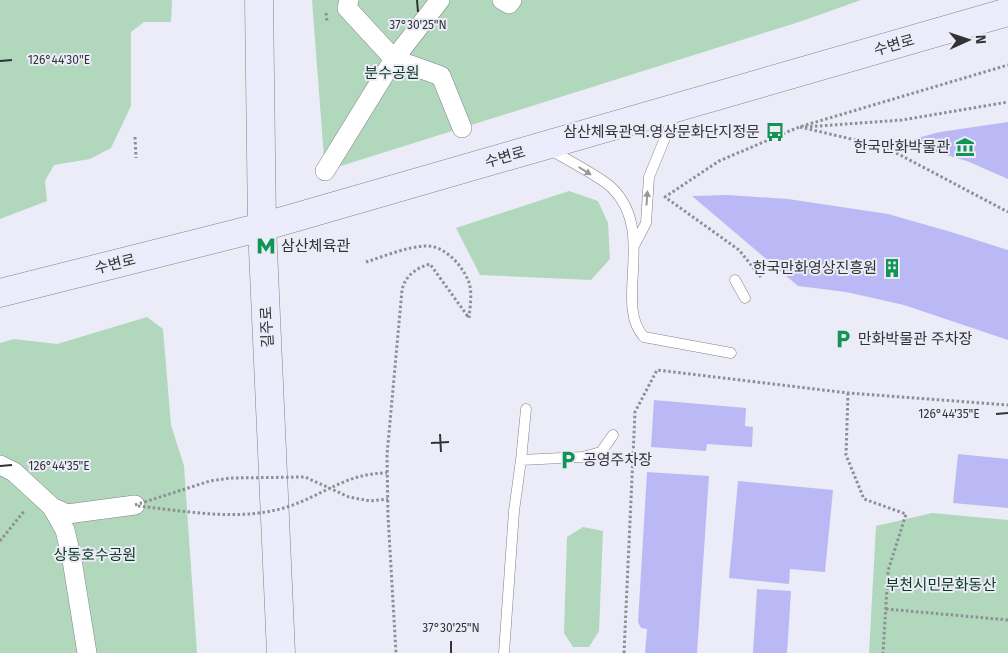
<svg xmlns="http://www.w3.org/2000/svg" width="1008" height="653" font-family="'Fira Sans','Noto Sans KR',sans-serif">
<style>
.green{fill:#b1d8bc}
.building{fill:#bab9f5}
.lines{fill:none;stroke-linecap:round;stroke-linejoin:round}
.lane-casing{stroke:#82828c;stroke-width:11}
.street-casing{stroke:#82828c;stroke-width:20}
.secondary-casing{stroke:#82828c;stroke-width:29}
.path{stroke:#8e8e96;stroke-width:3;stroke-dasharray:2.5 2.5;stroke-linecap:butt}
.lane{stroke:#fff;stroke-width:10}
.street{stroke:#fff;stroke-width:19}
.secondary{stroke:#edecfc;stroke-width:28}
.path-bridge{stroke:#8e8e96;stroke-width:3;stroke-dasharray:2.5 2.5;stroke-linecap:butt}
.oneway{fill:#98989b}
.ticks{fill:none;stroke:#323237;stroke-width:2}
.labels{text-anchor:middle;stroke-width:4;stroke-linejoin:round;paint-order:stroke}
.street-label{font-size:15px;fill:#323237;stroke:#ebecf7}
.park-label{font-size:15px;fill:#0a3a1f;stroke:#ebecf7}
.poi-label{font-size:15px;fill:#323237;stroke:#ebecf7;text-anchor:end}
.ticks-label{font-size:12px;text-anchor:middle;fill:#323237;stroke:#ebecf7;stroke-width:4;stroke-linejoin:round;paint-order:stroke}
</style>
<rect width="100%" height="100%" fill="#ebecf7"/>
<path class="green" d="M0 0H172L171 22H144L131 32V106L111 148 90 159 54 165 45 181 47 201 0 219Z
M312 0H861L802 21 325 171Z
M569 191 598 201 608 223 610 259 591 280 480 275 456 228Z
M147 317 163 329 171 425 184 466 197 653H0V343L14 339 57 344Z
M932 513 1008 520V653H869L876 526Z
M583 527 603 531 599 631 589 647H573L564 633 567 537Z"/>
<path class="building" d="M1008 122V179L967 161 902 142 940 132Z
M727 195 788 199 888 214 951 232 1008 250V340L904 305 846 292 798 286 692 196Z
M654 400 746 408 745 426 753 427 752 447 707 444 706 451 651 447Z
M958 454 1008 459V508L953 503Z
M647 472 709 476 697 653H645L647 629 641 628 638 622Z
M738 481 833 490 825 572 790 569 789 584 729 578Z
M757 589 791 591 787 653H753Z"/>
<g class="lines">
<g class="lane-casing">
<path id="lane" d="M549 149C565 159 600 176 612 188 657 232 613 304 644 337L731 353
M635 244 646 223 649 177 676 111
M735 280 745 298
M521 460 526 409
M504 653 514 511 521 460 582 457 601 452 613 435"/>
</g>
<g class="street-casing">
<path id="street" d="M349 0 347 8 394 59 441 76 462 128
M502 0 509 4 512 0
M325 171 394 59 440 0
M0 465 14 472 52 507 67 514 135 505
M52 507 65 530 72 560 87 653"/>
</g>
<g class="secondary-casing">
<path id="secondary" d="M259 0 262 227 281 653
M0 293 262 227 1008 12"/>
</g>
<path class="path" d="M326 13 327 21
M800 127 885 147 1008 212
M805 127 902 120 1008 102
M135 137 136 158
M366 262C385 256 406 247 425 246 444 245 461 264 468 280 473 291 470 306 469 318L430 264C416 268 405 276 402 290L387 455 388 516 396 653
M761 277 739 250 665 197 719 161 799 127 1008 65
M848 393 846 455 864 499 906 514 888 571 883 653
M0 541 25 510
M886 609 1008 620
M624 653 635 412 657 370 848 393 1008 405"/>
<use href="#lane" class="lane"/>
<use href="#street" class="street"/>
<use href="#secondary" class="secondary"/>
<path class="path-bridge" d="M135 505 210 481 231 478 305 477 349 497 370 501 388 499
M138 506C186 511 239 522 287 507 324 495 346 473 387 473"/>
</g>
<defs><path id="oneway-solid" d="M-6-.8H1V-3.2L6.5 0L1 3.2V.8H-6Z" transform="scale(1.25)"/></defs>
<g class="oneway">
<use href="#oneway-solid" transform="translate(585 171) rotate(32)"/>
<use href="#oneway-solid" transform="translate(647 198) rotate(-86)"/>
</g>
<path class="ticks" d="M417 0 418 12M0 61 12 60M996 414 1008 413M440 434 441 452M431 443 449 442M0 466 12 465M451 641V653"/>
<defs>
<g id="bus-bare" transform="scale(1.5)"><path d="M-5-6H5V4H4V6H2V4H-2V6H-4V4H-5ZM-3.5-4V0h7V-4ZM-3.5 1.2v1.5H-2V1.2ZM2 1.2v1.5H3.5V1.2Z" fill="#129554" stroke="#ebecf7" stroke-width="2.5" paint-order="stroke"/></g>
<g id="museum-bare" transform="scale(1.5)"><path d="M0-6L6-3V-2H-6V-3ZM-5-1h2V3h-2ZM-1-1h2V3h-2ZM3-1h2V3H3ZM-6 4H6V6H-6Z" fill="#129554" stroke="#ebecf7" stroke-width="2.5" paint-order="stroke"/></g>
<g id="metro-bare" transform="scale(1.5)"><path d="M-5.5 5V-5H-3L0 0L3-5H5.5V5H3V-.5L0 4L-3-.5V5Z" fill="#129554" stroke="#ebecf7" stroke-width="2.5" paint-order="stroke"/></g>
<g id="building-bare" transform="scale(1.5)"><path d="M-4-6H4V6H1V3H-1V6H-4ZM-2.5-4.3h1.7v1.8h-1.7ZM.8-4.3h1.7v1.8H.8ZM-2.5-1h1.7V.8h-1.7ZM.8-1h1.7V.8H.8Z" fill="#129554" stroke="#ebecf7" stroke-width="2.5" paint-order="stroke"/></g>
<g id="parking-bare" transform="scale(1.5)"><path d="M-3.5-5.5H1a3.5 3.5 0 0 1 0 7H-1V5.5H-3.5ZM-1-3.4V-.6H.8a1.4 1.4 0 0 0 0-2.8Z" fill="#129554" stroke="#ebecf7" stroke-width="2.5" paint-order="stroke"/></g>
</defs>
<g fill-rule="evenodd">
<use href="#bus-bare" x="775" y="132"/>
<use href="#museum-bare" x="965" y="147"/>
<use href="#metro-bare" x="266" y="246"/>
<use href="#building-bare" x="892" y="268"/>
<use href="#parking-bare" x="843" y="339"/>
<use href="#parking-bare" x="568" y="460"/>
</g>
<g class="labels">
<g class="street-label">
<text transform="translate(894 45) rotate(-16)" y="5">수변로</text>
<text transform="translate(505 157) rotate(-16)" y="5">수변로</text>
<text transform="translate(115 264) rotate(-14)" y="5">수변로</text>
<text transform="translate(267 327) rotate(-93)" y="5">길주로</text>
</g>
<g class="park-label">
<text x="392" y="78">분수공원</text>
<text x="95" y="560">상동호수공원</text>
<text x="941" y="590">부천시민문화동산</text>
</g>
<g class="poi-label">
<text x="760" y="137">삼산체육관역.영상문화단지정문</text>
<text x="950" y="152">한국만화박물관</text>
<text x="281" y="251" text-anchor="start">삼산체육관</text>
<text x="877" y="273">한국만화영상진흥원</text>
<text x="858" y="344" text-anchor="start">만화박물관 주차장</text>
<text x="583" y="465" text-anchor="start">공영주차장</text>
</g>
</g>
<g class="ticks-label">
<text x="418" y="29">37°30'25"N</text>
<text x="59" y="64">126°44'30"E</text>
<text x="949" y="418">126°44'35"E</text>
<text x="59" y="470">126°44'35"E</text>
<text x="451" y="632">37°30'25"N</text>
</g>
<g transform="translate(968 40) rotate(87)" stroke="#ebecf7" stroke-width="4" paint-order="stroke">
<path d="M0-4L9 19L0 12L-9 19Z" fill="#323237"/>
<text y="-8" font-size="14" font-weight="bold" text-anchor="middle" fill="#323237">N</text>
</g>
</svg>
